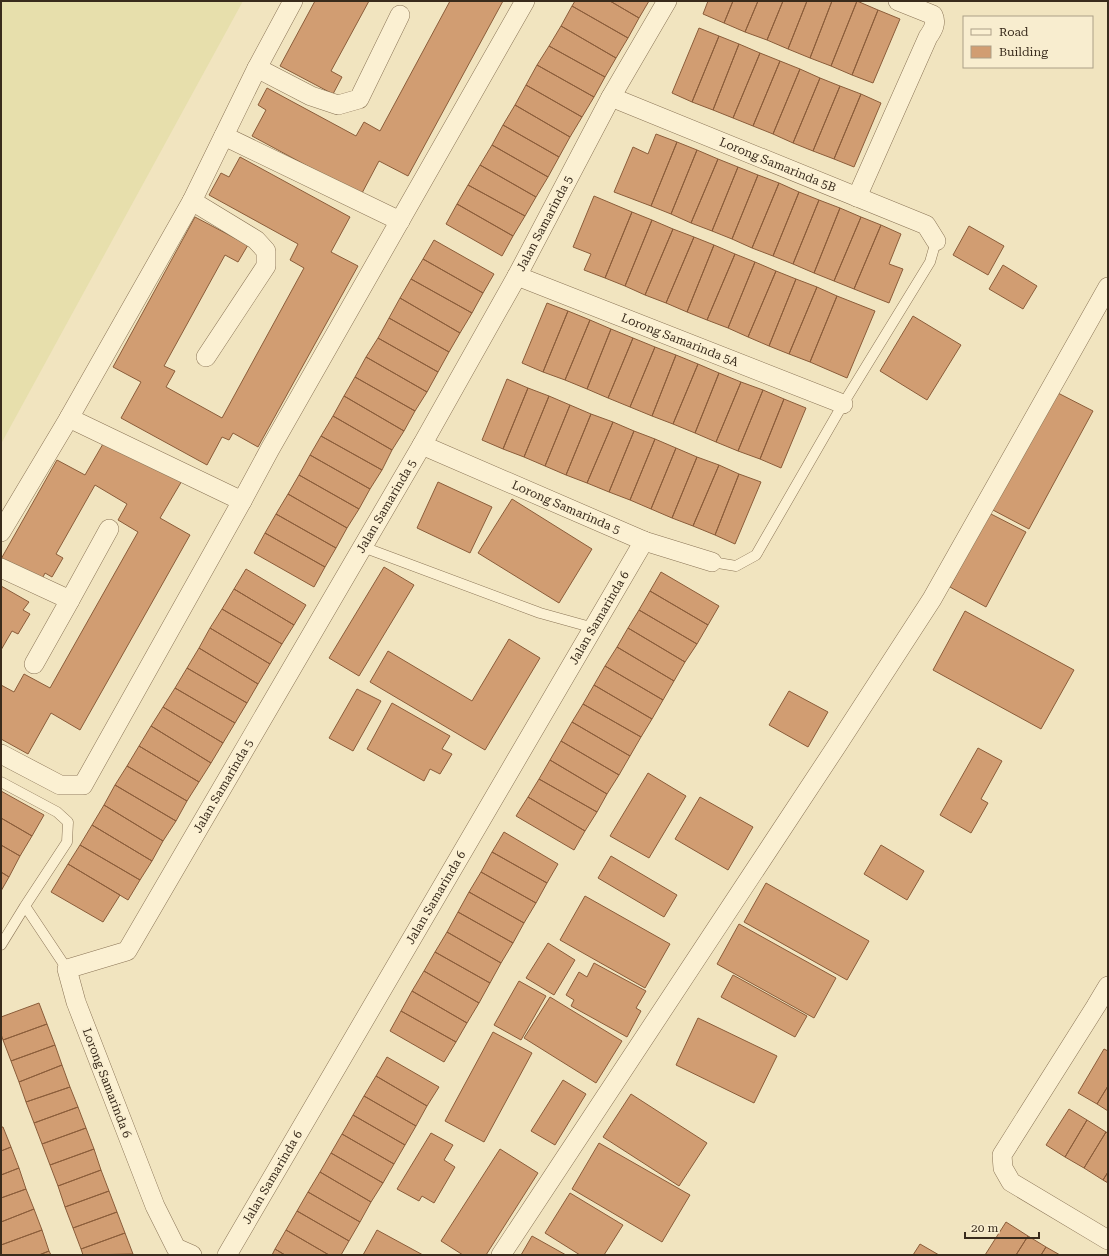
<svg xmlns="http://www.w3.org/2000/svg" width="1109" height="1256" font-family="'Roboto Serif',serif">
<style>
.farmland{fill:#e7dfac}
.building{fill:#d19d72;stroke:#8b5d3a}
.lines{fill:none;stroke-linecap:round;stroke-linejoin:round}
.lane-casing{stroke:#8a7456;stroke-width:11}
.street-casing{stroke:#8a7456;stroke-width:20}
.lane{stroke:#fbf0d2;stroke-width:10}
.street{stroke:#fbf0d2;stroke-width:19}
.labels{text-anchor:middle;stroke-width:3.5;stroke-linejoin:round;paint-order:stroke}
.street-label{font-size:12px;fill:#392b1c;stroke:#f8edcf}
</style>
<rect width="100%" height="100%" fill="#f1e4bf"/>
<path class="farmland" d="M1 1H243L1 444Z"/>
<path class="building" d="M315 1H369L331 71 342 77 333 94 280 66Z
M450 1H503L408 176 379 161 361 195 252 136 266 110 258 105 267 88 356 136 364 122 380 131Z
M575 1H610L639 18 628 38 572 6Z
M610 1H649L639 18Z
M708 1H733L724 23 703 14Z
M733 1H758L745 32 724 23Z
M758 1H783L767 40 745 32Z
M783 1H807L788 49 767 40Z
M807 1H832L810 58 788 49Z
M832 1H857L831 66 810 58Z
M857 1 878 10 852 75 831 66Z
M572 6 628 38 616 58 561 26Z
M878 10 900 19 873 83 852 75Z
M561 26 616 58 605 77 549 46Z
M699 28 719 36 692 102 672 93Z
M719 36 739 44 713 110 692 102Z
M739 44 760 53 733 118 713 110Z
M549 46 605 77 594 97 537 65Z
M760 53 780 61 753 126 733 118Z
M780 61 800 69 773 134 753 126Z
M537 65 594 97 582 117 526 85Z
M800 69 820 78 793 143 773 134Z
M820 78 840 86 813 151 793 143Z
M526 85 582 117 570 137 515 105Z
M840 86 861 94 834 159 813 151Z
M861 94 881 103 854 167 834 159Z
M515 105 570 137 559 157 503 125Z
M503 125 559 157 548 177 492 145Z
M656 134 677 142 651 206 614 192 633 147 648 154Z
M677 142 697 150 671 214 651 206Z
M492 145 548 177 536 197 480 165Z
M697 150 718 159 691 223 671 214Z
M240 157 350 217 331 252 358 266 258 447 233 433 229 440 222 437 207 465 121 418 141 382 113 367 195 217 248 245 238 262 225 255 164 366 175 371 166 387 222 418 304 268 290 260 298 244 209 195 221 173 229 177Z
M718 159 738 167 712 231 691 223Z
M480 165 536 197 525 216 468 185Z
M738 167 758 175 732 239 712 231Z
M758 175 779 183 752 248 732 239Z
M779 183 799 192 773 256 752 248Z
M468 185 525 216 513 236 457 204Z
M799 192 819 200 793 264 773 256Z
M594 196 632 212 605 278 584 270 591 254 573 247Z
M819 200 840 208 814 273 793 264Z
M457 204 513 236 502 256 446 224Z
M840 208 861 217 834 281 814 273Z
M632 212 652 220 625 286 605 278Z
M861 217 881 225 854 289 834 281Z
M652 220 673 229 645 295 625 286Z
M881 225 901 234 889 264 903 269 889 303 854 289Z
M969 226 1004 246 988 275 953 255Z
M673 229 694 237 666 303 645 295Z
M694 237 714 245 687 312 666 303Z
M434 240 494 274 483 293 423 259Z
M714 245 735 254 707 320 687 312Z
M735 254 755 262 728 328 707 320Z
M423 259 483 293 472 313 411 279Z
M755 262 776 271 748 337 728 328Z
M1003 265 1037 286 1023 309 989 289Z
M776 271 796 279 769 346 748 337Z
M411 279 472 313 460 333 400 298Z
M796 279 817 287 789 354 769 346Z
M817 287 837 296 810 362 789 354Z
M837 296 875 311 847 378 810 362Z
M400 298 460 333 449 352 389 318Z
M547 303 568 311 543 372 522 363Z
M568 311 590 320 565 380 543 372Z
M913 316 961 345 927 400 880 371Z
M389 318 449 352 438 372 378 338Z
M590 320 611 329 587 389 565 380Z
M611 329 633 338 608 398 587 389Z
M378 338 438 372 427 392 366 357Z
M633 338 655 347 630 407 608 398Z
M655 347 676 355 652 416 630 407Z
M676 355 698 364 673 424 652 416Z
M366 357 427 392 415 411 355 377Z
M698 364 719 373 695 433 673 424Z
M719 373 741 382 716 442 695 433Z
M355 377 415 411 404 431 344 396Z
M507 379 528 388 503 449 482 440Z
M741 382 763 390 738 451 716 442Z
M528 388 549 396 524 457 503 449Z
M763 390 784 399 760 459 738 451Z
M1056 392 1093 411 1029 529 991 509Z
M344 396 404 431 392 450 333 416Z
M549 396 570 405 545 466 524 457Z
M784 399 806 408 781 468 760 459Z
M570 405 591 414 566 475 545 466Z
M591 414 613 422 587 483 566 475Z
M333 416 392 450 382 470 321 436Z
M613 422 634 431 609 492 587 483Z
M634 431 655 439 630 500 609 492Z
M321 436 382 470 370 489 310 455Z
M107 437 183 479 160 518 190 535 80 730 51 713 28 754 1 739V685L14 692 24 674 50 688 138 532 118 520 127 504 95 485 56 554 63 558 52 577 45 573 41 581 1 559 57 460 85 475Z
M655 439 676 448 651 509 630 500Z
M676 448 697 457 672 518 651 509Z
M310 455 370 489 359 509 299 475Z
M697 457 719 465 693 526 672 518Z
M719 465 739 474 715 535 693 526Z
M739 474 761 482 735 544 715 535Z
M299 475 359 509 347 528 288 494Z
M438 482 492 507 470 553 417 528Z
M288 494 347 528 336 548 276 514Z
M512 499 592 549 559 603 478 553Z
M989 513 1026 532 986 607 950 587Z
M276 514 336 548 325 567 265 533Z
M265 533 325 567 314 587 254 553Z
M384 567 414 585 359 676 329 658Z
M246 569 306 605 294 625 234 589Z
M661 572 719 606 708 625 650 591Z
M1 586 29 602 23 610 30 614 18 634 12 631 1 650Z
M234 589 294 625 282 644 222 609Z
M650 591 708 625 697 644 639 610Z
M222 609 282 644 270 664 210 628Z
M639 610 697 644 685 662 628 628Z
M965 611 1074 670 1041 729 933 670Z
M210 628 270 664 258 684 199 648Z
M628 628 685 662 674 681 617 647Z
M509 639 540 658 485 750 370 682 388 651 472 701Z
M617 647 674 681 663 700 605 666Z
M199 648 258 684 247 703 187 668Z
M605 666 663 700 652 719 594 685Z
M187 668 247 703 235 723 175 688Z
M594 685 652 719 641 737 583 704Z
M175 688 235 723 223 743 163 707Z
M357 689 381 701 353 751 329 738Z
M789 691 828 712 808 747 769 725Z
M392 703 450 736 442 749 452 754 440 774 430 769 424 781 367 749Z
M583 704 641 737 630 756 572 722Z
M163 707 223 743 211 763 151 726Z
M572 722 630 756 619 775 561 741Z
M151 726 211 763 199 782 139 746Z
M561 741 619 775 607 794 550 760Z
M139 746 199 782 187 801 127 766Z
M978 748 1002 761 981 799 988 803 971 833 940 815Z
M550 760 607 794 597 812 539 779Z
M127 766 187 801 176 821 115 785Z
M648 773 686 796 649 858 610 836Z
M539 779 597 812 585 831 528 797Z
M115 785 176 821 163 841 104 805Z
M1 791 44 815 32 836 1 818Z
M528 797 585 831 574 850 516 816Z
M700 797 753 827 728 870 675 839Z
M104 805 163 841 152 861 92 825Z
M1 818 32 836 20 856 1 845Z
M92 825 152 861 140 880 80 845Z
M504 832 558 864 547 883 492 852Z
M1 845 20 856 9 877 1 872Z
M80 845 140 880 128 900 68 864Z
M881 845 924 871 907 900 864 874Z
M492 852 547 883 536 903 481 872Z
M611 856 677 895 664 917 598 878Z
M68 864 120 895 103 922 51 892Z
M1 872 9 877 1 891Z
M481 872 536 903 524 923 469 892Z
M766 883 869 941 847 980 744 922Z
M469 892 524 923 513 943 458 912Z
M585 896 670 944 645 988 560 940Z
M458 912 513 943 501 963 447 932Z
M739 924 836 978 814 1018 717 964Z
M447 932 501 963 490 983 435 952Z
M548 943 575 960 554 995 526 978Z
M435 952 490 983 479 1003 424 971Z
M594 963 646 991 636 1008 641 1011 627 1037 571 1006 574 1000 566 995 579 972 587 977Z
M424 971 479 1003 467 1023 412 991Z
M733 975 807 1016 795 1037 721 997Z
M519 981 546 996 521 1040 494 1025Z
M412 991 467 1023 456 1042 401 1011Z
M550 997 622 1041 596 1083 524 1038Z
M39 1003 47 1024 3 1040 1 1034V1017Z
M401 1011 456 1042 444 1062 390 1031Z
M698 1018 777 1056 754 1103 676 1065Z
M47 1024 55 1045 11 1061 3 1040Z
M493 1032 532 1053 484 1142 445 1121Z
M55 1045 62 1065 19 1082 11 1061Z
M1104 1049 1108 1051V1086L1097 1104 1078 1093Z
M387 1057 439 1087 427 1106 376 1076Z
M62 1065 70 1087 26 1102 19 1082Z
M376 1076 427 1106 416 1126 364 1096Z
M563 1080 586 1094 555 1145 531 1131Z
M1108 1086V1111L1097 1104Z
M70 1087 78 1107 34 1123 26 1102Z
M631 1094 707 1143 679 1186 603 1137Z
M364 1096 416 1126 405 1145 353 1115Z
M78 1107 86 1128 42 1144 34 1123Z
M1069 1109 1087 1120 1065 1157 1046 1145Z
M353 1115 405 1145 394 1164 342 1134Z
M1087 1120 1106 1132 1084 1168 1065 1157Z
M1 1127H3L11 1147 1 1151Z
M86 1128 94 1149 50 1165 42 1144Z
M1106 1132 1108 1133V1172L1103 1180 1084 1168Z
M431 1133 453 1145 444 1160 455 1167 434 1203 422 1196 419 1201 397 1189Z
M342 1134 394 1164 383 1183 331 1153Z
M599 1143 690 1195 662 1242 572 1189Z
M11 1147 19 1168 1 1175V1151Z
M94 1149 101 1170 58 1186 50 1165Z
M500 1149 538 1173 486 1255H463L441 1241Z
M331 1153 383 1183 371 1202 320 1172Z
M19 1168 26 1189 1 1198V1175Z
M101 1170 109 1191 65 1207 58 1186Z
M320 1172 371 1202 360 1222 308 1192Z
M1108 1172V1183L1103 1180Z
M26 1189 34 1209 1 1222V1198Z
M109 1191 117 1212 73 1228 65 1207Z
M308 1192 360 1222 349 1241 297 1211Z
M570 1193 623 1225 604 1255H580L545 1233Z
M34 1209 42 1230 1 1245V1222Z
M297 1211 349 1241 341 1255H329L286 1230Z
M117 1212 125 1233 81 1249 73 1228Z
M1006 1222 1028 1236 1016 1255H985Z
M42 1230 49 1251 39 1255H1V1245Z
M286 1230 329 1255H285L275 1249Z
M377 1230 423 1255H363Z
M125 1233 133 1254 83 1255 81 1249Z
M532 1236 566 1255H521Z
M1028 1236 1046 1247 1041 1255H1016Z
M920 1244 939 1255H913Z
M1046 1247 1060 1255H1041Z
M275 1249 285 1255H272Z
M49 1251 51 1255H39Z"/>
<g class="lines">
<g class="lane-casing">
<path id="lane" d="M363 547 540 613 594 628
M712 562 736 566 756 555 843 404 930 262 936 241
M1 782 57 812 68 822 67 842 25 906 1 945
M25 906 67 969"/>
</g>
<g class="street-casing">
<g id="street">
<path d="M257 68 311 96 338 105 359 99 400 15"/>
<path id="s1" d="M611 97 926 225 936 241"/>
<path d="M224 136 400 221"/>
<path d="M857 197 928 37C933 30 937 23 933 15L898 1"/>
<path d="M192 201 256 240 266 251V266L206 357"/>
<path id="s2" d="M517 276 843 404"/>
<path d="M69 418 242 501"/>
<path id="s3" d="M422 445 644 541 712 562"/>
<path d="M1 532 69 418 192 201 257 68 293 1"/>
<path d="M1 568 70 600 109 529"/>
<path d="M34 664 70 600"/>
<path d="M1 754 60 785H83L242 501 270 449 525 1"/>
<path d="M1108 986 1096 1006 1002 1155 1003 1168 1011 1182 1108 1240"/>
<path id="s4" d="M192 1255 176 1248 155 1206 76 1002 67 969 127 951 422 445 517 276 611 97 667 1"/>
<path id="s5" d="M227 1255 644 541"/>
<path d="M501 1255 838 744 932 599 1108 287"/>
</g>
</g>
<use href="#lane" class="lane"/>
<use href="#street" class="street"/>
</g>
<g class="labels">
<g class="street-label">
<text dy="4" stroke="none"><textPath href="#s1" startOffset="180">Lorong Samarinda 5B</textPath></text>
<text dy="4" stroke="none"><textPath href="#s4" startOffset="1219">Jalan Samarinda 5</textPath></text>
<text dy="4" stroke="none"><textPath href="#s2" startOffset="175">Lorong Samarinda 5A</textPath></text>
<text dy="4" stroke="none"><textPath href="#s4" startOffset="895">Jalan Samarinda 5</textPath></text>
<text dy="4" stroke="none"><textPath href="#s3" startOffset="157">Lorong Samarinda 5</textPath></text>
<text dy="4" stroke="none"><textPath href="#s5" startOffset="738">Jalan Samarinda 6</textPath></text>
<text dy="4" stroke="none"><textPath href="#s4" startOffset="571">Jalan Samarinda 5</textPath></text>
<text dy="4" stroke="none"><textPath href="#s5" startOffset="414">Jalan Samarinda 6</textPath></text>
<text transform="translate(107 1083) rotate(69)" y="4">Lorong Samarinda 6</text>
<text dy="4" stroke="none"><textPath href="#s5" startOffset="90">Jalan Samarinda 6</textPath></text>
</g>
</g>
<rect width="1109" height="1256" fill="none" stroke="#392b1c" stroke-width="4"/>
<rect x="963" y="16" width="130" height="52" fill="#f8edcf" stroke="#ac9f87"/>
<rect x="971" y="29" width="20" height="6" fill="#fbf0d2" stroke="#ac9f87"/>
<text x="999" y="36" font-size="12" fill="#392b1c">Road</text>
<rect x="971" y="46" width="20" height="12" fill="#d19d72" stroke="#ac9f87"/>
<text x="999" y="56" font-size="12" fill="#392b1c">Building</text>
<path d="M965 1232v6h74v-6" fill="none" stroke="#392b1c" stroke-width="2"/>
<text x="971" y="1232" font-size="12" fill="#392b1c" stroke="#f8edcf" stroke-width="3" paint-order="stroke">20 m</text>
</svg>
